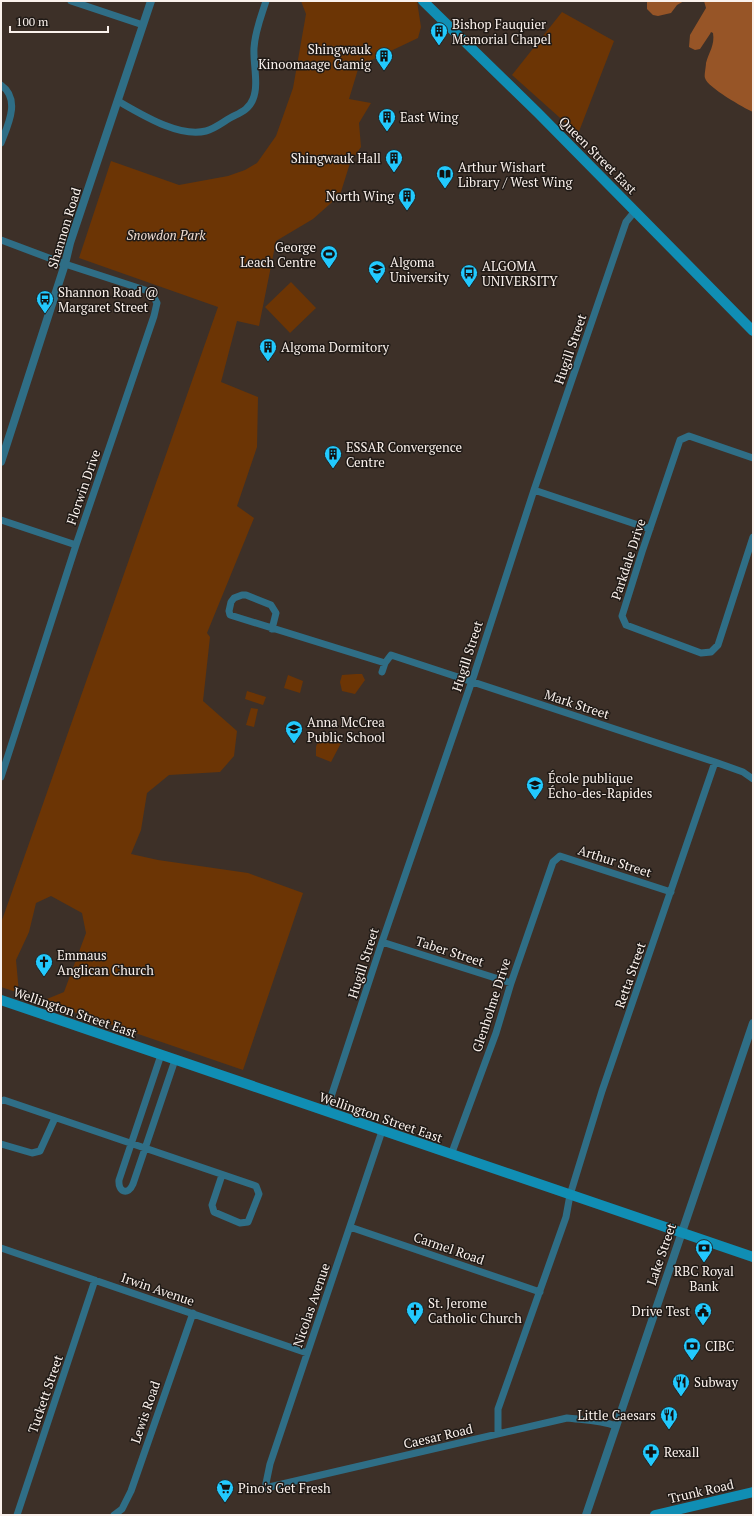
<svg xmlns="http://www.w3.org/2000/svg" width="754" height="1516" font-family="'PT Serif',serif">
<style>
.green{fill:#6c3505}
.water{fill:#975527}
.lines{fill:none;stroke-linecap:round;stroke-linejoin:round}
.minor{stroke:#2f6e86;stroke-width:7}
.tertiary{stroke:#2f6e86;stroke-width:8}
.secondary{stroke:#108eb4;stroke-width:10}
.labels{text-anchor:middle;stroke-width:3;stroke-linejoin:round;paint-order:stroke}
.poi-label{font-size:13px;fill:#faf1ec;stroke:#201a16;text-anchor:start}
.street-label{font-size:13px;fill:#faf1ec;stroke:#201a16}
.park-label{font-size:13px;font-style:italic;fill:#f1ded2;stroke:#201a16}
</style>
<rect width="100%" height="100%" fill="#3d3028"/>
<path class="green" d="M301 1H417L421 27 418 38 359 66 349 99 371 103 359 123 361 147 350 163 340 195 313 219 276 241 259 326 237 321 221 382 258 397 257 447 237 506 254 518 207 633 210 637 203 701 237 731 234 756 220 772 169 775 147 793 141 830 131 854 158 860 248 873 303 893 243 1070 42 1001 64 992 86 933 82 913 51 896 36 903 29 932 16 960 19 993 1 987V923L218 307 79 258 111 161 179 185 228 176 245 170 257 163 276 136 293 88 306 14Z
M562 12 614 41 578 134 512 75Z
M291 282 316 308 290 333 265 307Z
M356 674H362L365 680 355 694 342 691 340 682 342 675Z
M288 675 303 681 300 693 284 688Z
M247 691 266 697 263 705 245 699Z
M251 708 258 709 254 727 246 725Z
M319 738H335L339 740 341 743 331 762 316 756V747Z"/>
<path class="water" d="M647 1H684L677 5 671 13 658 16 653 15 647 9Z
M704 1H753V112C744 108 707 87 705 78 704 75 706 67 706 63 709 52 715 45 713 33L711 32 710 34 700 49 695 50 689 47 690 35 706 8Z"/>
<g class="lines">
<path class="minor" d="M71 1 143 25
M1 85C21 99 8 125 1 143
M118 101C141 114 179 138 206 131 214 129 223 122 230 118 239 113 249 110 253 99 259 85 253 63 254 48 255 31 261 17 266 1
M1 240 65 264 151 292 157 303 154 316 76 545 1 777
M753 458 689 436 680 440 642 552 622 616 626 625 701 653 711 652 718 645 753 537
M534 490 650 529
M1 520 76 545
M272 629 276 613 271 605 246 595H242L234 598 231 602 229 611 230 615 385 663
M382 672 385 663 391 655 715 762 743 772 753 779
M382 942 511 983
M161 1055 119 1180C118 1192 128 1196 133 1184L175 1060
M1 1101 4 1100 256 1186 259 1194 248 1222 240 1223 214 1212 212 1205 222 1175
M326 1112 382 942 474 675 534 490 626 222 635 211
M382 1131 270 1464 265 1488 567 1418C584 1420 601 1420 616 1426
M1 1144 32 1153 40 1151 55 1118
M451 1155 496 1033 511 983 553 862 560 856 671 892
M350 1227 540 1292
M1 1248 307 1353
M498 1434V1409L566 1217 570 1195 602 1091 715 762
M17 1515 95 1280
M114 1515 122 1509 131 1491 193 1313"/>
<path class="tertiary" d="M1 462 65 264 70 243 151 1
M586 1515 753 1023"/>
<path class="secondary" d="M423 1 538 113 753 331
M1 1000 753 1257
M655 1515 753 1492"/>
</g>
<defs>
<g id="building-pin" transform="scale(0.9)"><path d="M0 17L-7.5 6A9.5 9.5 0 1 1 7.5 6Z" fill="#22c9fe" stroke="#201a16"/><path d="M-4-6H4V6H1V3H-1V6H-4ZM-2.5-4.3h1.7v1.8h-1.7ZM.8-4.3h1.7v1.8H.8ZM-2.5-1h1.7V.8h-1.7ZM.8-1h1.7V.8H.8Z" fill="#111"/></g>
<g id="library-pin" transform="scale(0.9)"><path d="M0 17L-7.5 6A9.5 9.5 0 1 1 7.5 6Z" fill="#22c9fe" stroke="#201a16"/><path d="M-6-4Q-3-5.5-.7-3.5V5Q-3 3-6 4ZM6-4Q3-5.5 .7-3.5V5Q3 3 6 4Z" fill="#111"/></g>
<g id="stadium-pin" transform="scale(0.9)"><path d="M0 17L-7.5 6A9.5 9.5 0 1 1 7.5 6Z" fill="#22c9fe" stroke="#201a16"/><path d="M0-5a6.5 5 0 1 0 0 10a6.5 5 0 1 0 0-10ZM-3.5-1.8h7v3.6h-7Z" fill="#111"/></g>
<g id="university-pin" transform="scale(0.9)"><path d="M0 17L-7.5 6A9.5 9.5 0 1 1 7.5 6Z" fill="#22c9fe" stroke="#201a16"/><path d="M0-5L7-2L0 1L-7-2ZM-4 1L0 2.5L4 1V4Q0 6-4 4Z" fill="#111"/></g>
<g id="bus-pin" transform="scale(0.9)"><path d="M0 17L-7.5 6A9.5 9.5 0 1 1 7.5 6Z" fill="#22c9fe" stroke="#201a16"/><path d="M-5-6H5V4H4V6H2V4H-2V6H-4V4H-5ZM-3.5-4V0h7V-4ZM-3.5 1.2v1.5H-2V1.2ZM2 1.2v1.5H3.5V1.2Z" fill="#111"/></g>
<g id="school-pin" transform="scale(0.9)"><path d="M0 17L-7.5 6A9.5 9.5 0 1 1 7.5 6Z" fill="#22c9fe" stroke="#201a16"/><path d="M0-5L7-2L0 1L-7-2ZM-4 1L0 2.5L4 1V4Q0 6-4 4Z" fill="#111"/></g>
<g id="church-pin" transform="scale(0.9)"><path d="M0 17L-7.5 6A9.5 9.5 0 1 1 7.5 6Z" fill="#22c9fe" stroke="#201a16"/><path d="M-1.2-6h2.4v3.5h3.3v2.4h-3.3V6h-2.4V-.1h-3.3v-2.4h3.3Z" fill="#111"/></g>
<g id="bank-pin" transform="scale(0.9)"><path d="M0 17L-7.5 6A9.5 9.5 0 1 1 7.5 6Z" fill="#22c9fe" stroke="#201a16"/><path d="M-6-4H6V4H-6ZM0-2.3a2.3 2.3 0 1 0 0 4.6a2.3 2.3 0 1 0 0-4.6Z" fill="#111"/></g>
<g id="civic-pin" transform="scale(0.9)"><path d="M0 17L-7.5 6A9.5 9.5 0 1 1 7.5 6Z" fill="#22c9fe" stroke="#201a16"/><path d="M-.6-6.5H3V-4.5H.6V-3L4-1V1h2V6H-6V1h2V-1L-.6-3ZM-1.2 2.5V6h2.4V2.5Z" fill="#111"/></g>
<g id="restaurant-pin" transform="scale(0.9)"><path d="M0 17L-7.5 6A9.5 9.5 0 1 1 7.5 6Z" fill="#22c9fe" stroke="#201a16"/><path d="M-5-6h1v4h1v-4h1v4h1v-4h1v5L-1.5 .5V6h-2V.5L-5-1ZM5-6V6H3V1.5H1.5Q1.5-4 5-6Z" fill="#111"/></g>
<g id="pharmacy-pin" transform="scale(0.9)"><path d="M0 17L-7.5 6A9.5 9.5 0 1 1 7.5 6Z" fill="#22c9fe" stroke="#201a16"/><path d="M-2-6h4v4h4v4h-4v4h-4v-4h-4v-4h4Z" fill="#111"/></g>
<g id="supermarket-pin" transform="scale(0.9)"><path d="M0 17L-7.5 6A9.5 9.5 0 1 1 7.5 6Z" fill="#22c9fe" stroke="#201a16"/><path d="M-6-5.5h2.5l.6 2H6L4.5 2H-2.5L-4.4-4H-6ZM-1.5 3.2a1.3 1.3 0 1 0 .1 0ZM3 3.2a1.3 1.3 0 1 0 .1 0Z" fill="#111"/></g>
</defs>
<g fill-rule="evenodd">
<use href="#building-pin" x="439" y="31"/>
<use href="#building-pin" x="384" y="56"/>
<use href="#building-pin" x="387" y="117"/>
<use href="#building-pin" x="394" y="158"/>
<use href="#library-pin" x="445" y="174"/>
<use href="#building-pin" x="407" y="196"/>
<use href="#stadium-pin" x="329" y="254"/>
<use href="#university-pin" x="377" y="269"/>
<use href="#bus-pin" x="469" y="273"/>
<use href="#bus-pin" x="45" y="299"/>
<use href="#building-pin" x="268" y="347"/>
<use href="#building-pin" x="333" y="454"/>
<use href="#school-pin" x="294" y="729"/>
<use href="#school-pin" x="535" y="785"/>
<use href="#church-pin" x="44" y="962"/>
<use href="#bank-pin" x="704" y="1248"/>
<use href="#church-pin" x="415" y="1310"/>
<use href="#civic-pin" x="703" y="1311"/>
<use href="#bank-pin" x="692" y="1346"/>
<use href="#restaurant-pin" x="681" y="1382"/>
<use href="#restaurant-pin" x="669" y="1415"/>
<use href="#pharmacy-pin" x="651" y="1452"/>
<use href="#supermarket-pin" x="225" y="1488"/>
</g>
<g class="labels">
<g class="poi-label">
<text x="452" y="29">Bishop Fauquier<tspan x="452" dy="15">Memorial Chapel</tspan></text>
<text x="371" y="54" text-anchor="end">Shingwauk<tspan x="371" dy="15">Kinoomaage Gamig</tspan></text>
<text x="400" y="122">East Wing</text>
<text x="381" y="163" text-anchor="end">Shingwauk Hall</text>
<text x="458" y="172">Arthur Wishart<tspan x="458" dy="15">Library / West Wing</tspan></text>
<text x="394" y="201" text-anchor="end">North Wing</text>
<text x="316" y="252" text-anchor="end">George<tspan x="316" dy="15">Leach Centre</tspan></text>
<text x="390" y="267">Algoma<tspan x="390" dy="15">University</tspan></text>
<text x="482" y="271">ALGOMA<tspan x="482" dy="15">UNIVERSITY</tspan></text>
<text x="58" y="297">Shannon Road @<tspan x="58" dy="15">Margaret Street</tspan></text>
<text x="281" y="352">Algoma Dormitory</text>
<text x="346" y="452">ESSAR Convergence<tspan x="346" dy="15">Centre</tspan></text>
<text x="307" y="727">Anna McCrea<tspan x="307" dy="15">Public School</tspan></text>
<text x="548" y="783">École publique<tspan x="548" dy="15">Écho-des-Rapides</tspan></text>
<text x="57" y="960">Emmaus<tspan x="57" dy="15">Anglican Church</tspan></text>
<text x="704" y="1276" text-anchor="middle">RBC Royal<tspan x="704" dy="15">Bank</tspan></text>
<text x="428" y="1308">St. Jerome<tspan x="428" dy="15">Catholic Church</tspan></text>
<text x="690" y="1316" text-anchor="end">Drive Test</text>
<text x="705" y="1351">CIBC</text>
<text x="694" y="1387">Subway</text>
<text x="656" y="1420" text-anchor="end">Little Caesars</text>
<text x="664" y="1457">Rexall</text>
<text x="238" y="1493">Pino's Get Fresh</text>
</g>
<g class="street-label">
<text transform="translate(598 155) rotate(45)" y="5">Queen Street East</text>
<text transform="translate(64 228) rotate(-73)" y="5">Shannon Road</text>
<text transform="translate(570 349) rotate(-71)" y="5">Hugill Street</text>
<text transform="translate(83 487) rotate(-71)" y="5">Florwin Drive</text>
<text transform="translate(628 559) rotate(-72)" y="5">Parkdale Drive</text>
<text transform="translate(467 656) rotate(-72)" y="5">Hugill Street</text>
<text transform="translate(577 704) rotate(18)" y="5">Mark Street</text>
<text transform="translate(615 861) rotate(18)" y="5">Arthur Street</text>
<text transform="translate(450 951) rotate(18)" y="5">Taber Street</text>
<text transform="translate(363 963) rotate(-72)" y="5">Hugill Street</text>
<text transform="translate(630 975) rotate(-71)" y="5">Retta Street</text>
<text transform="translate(491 1005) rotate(-72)" y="5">Glenholme Drive</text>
<text transform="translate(75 1012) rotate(19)" y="5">Wellington Street East</text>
<text transform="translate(381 1117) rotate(19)" y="5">Wellington Street East</text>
<text transform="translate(449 1248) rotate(19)" y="5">Carmel Road</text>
<text transform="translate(661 1254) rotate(-71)" y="5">Lake Street</text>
<text transform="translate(158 1289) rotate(19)" y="5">Irwin Avenue</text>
<text transform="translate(311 1305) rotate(-71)" y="5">Nicolas Avenue</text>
<text transform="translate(45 1394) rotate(-71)" y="5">Tuckett Street</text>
<text transform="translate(145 1412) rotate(-71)" y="5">Lewis Road</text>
<text transform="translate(438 1436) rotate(-13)" y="5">Caesar Road</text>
<text transform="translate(701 1491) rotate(-13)" y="5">Trunk Road</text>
</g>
<g class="park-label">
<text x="166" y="240">Snowdon Park</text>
</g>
</g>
<rect width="754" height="1516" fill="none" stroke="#faf1ec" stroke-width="4"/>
<path d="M10 26v6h98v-6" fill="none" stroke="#faf1ec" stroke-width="2"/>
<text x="16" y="26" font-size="12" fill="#faf1ec" stroke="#201a16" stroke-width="3" paint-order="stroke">100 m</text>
</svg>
